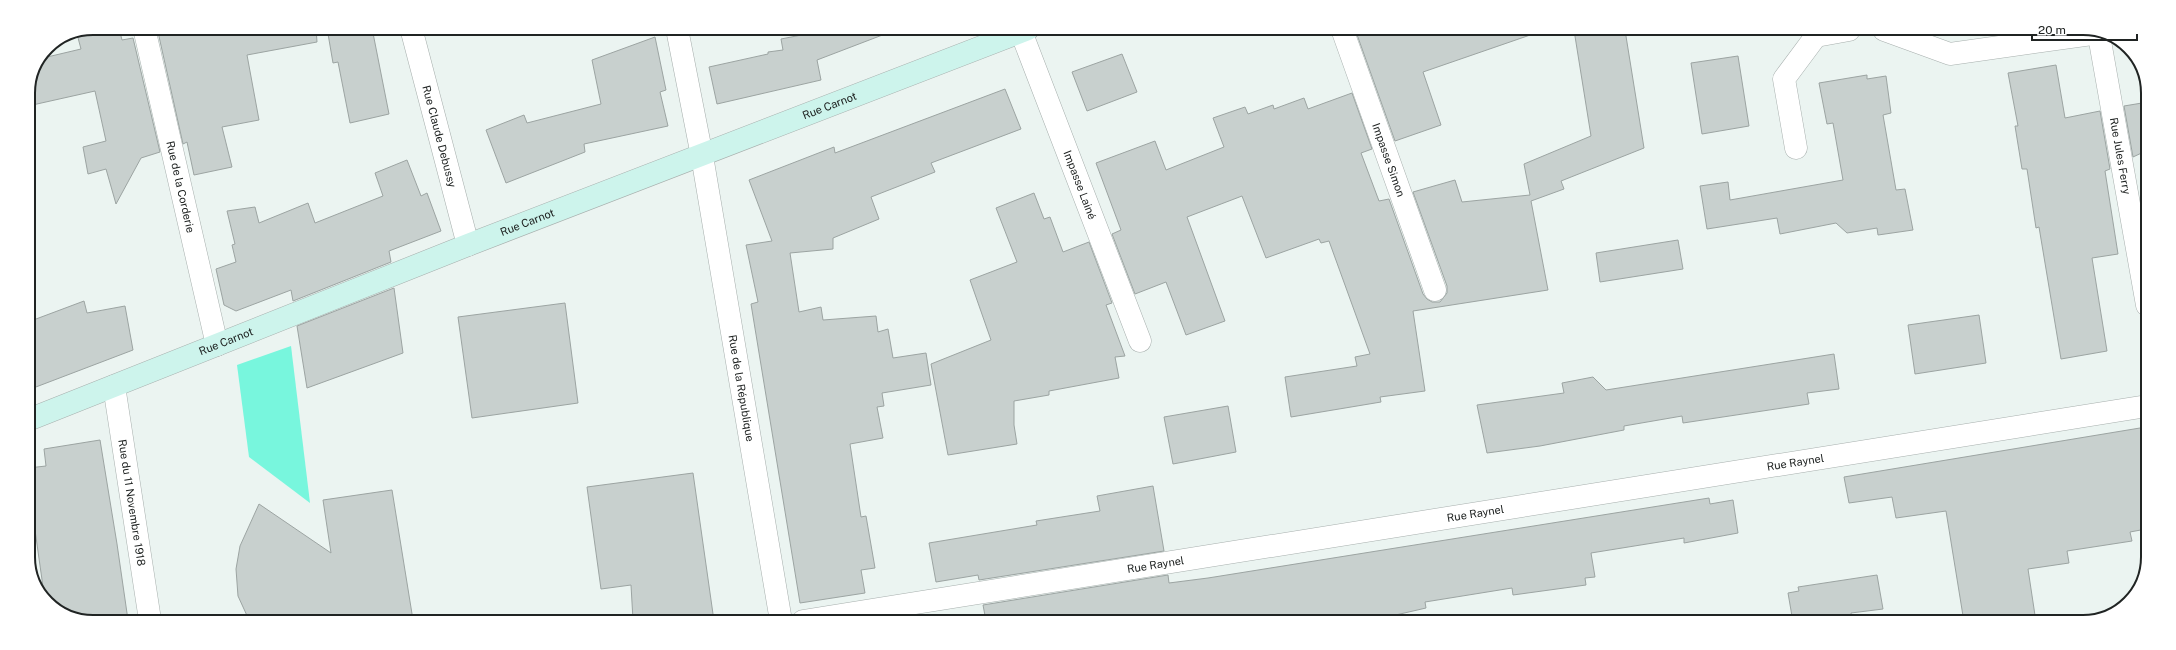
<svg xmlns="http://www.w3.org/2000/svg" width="2176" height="650" font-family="'Public Sans',sans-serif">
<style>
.green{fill:#78f6dd}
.building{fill:#c8d0ce;stroke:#9ca4a2}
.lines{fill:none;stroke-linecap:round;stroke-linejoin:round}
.street-casing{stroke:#a7afad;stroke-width:23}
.secondary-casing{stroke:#a7afad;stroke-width:23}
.street{stroke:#fff;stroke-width:22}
.secondary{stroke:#cdf4ec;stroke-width:22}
.labels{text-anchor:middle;stroke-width:3.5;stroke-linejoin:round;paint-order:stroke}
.street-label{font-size:11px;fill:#202423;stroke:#fff}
.rim{fill:none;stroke:#202423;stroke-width:2}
</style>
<rect width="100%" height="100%" fill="#ebf4f1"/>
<path class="green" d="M291 346 310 503 249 457 237 365Z"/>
<path class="building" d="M93 28H119L122 40 133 38 160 152 141 158 116 204 106 169 88 174 83 147 106 141 95 91 28 106V93L43 58 81 49 77 34Z
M173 28H316L317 42 247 55 259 120 222 127 232 167 194 175 187 142 183 144 158 32Z
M327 28H372L389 114 350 123 338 62 333 63Z
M832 29H884L885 34 817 60 821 80 717 104 709 67 768 54V52L783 50 781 39Z
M1355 29 1535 30 1536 33 1423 72 1441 125 1395 141Z
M1574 30H1625L1644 148 1561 181 1564 189 1531 201 1548 290 1413 311 1425 391 1380 397 1381 402 1291 417 1285 377 1357 366 1355 357 1370 354 1329 241 1321 243 1319 239 1266 258 1242 196 1187 217 1225 321 1186 335 1166 282 1135 294 1112 234 1121 230 1096 163 1155 141 1166 170 1224 147 1213 118 1245 107 1248 114 1273 105 1274 109 1304 98 1308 109 1352 93 1372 149 1361 153 1379 201 1389 199 1423 294 1427 299 1432 302H1440L1447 293V286L1413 192 1455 180 1462 202 1530 195 1524 164 1591 136Z
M655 37 666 90 660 92 668 126 584 144 585 152 506 183 486 130 524 115 527 123 601 104 592 60Z
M1122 54 1137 92 1087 111 1072 72Z
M1738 56 1749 126 1702 134 1691 63Z
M2056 65 2065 118 2100 111 2110 169 2105 171 2118 254 2092 258 2107 351 2061 359 2039 227 2036 228 2027 169H2022L2015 126H2018L2008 73Z
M1867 75V79L1886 76 1891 113 1883 115 1896 190 1905 189 1913 230 1878 235 1877 228 1847 233 1836 223 1780 234 1777 218 1707 229 1700 186 1728 182 1730 200 1843 180 1833 123 1827 124 1819 83Z
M1005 89 1021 129 931 163 935 172 871 197 879 219 833 238V249L790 253 799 312 821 307 823 320 876 316 878 332 888 329 893 358 926 353 931 385 882 393 884 406 877 407 883 438 850 444 861 517 866 516 875 568 861 570 865 593 800 603 751 304 758 302 746 245 772 241 749 180 834 147 835 153Z
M2148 102V150L2133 157 2124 106Z
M407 160 421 196 427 193 441 231 389 251 391 262 293 301 291 290 236 311 224 305 216 269 236 262 232 245 235 244 227 211 255 207 259 223 308 203 315 223 383 196 375 173Z
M1034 193 1044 219 1050 217 1063 252 1089 242 1112 303 1106 305 1125 356 1115 357 1119 378 1049 391V395L1014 401V425L1017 444 948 455 931 364 991 340 970 280 1017 262 996 208Z
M1678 240 1683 269 1600 282 1596 253Z
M394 288 403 353 307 388 297 326Z
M84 301 87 313 125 306 133 350 28 390V322Z
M565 303 578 403 472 418 458 317Z
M1979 315 1986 363 1915 374 1908 325Z
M1834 354 1839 389 1807 393 1809 404 1683 423 1682 416 1624 426V430L1540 446 1487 453 1477 405 1564 393 1562 383 1593 377 1606 390Z
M1228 406 1236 452 1173 464 1164 417Z
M2146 427V529L2130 532 2132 541 2067 551 2069 563 2028 569 2036 622H1964L1946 511 1896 518 1892 497 1849 503 1844 477Z
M100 440 117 544 128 620H76L45 601 34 523 28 524V468L46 466 44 449Z
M693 473 714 621 633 620 631 585 601 589 587 487Z
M1153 486 1164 551 979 580 978 575 936 582 929 543 1037 525 1036 521 1100 511 1097 496Z
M392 490 413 620H249L238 596 236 569 240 546 259 504 331 553 323 500Z
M1709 498 1710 504 1733 500 1738 533 1684 543V538L1591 553 1595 577 1585 578 1586 585 1513 595 1512 588 1425 602 1426 608 1374 620 1373 615 1336 621H986L983 605 1168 575 1169 583 1208 578Z
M1877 575 1883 609 1851 613 1852 622H1793L1788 593 1799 591 1798 587Z"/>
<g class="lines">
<g class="street-casing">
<g id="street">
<path id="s1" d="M144 28 217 345"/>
<path id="s2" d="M411 28 468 245"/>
<path id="s3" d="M677 29 702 156 781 621"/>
<path id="s4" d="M1020 29 1140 341"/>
<path id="s5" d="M1342 29 1435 290"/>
<path d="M1884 30 1950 54 2099 33"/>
<path id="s6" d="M2098 30 2147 305"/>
<path d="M1796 148 1784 79 1816 36 1849 30"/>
<path id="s7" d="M114 386 150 620"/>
<path id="s8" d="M803 621 2147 406"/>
</g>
</g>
<g class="secondary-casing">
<g id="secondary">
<path id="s9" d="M28 420 468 245 1028 29"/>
</g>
</g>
<use href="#street" class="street"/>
<use href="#secondary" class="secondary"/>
</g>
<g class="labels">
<g class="street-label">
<text dy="4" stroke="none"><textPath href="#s9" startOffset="861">Rue Carnot</textPath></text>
<text dy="4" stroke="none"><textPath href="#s2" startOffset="112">Rue Claude Debussy</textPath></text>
<text dy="4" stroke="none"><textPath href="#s6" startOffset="128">Rue Jules Ferry</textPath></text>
<text dy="4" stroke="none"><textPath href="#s5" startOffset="139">Impasse Simon</textPath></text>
<text dy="4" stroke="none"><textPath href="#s4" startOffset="167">Impasse Lainé</textPath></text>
<text dy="4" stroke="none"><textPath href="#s1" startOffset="163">Rue de la Corderie</textPath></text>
<text dy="4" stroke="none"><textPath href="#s9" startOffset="537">Rue Carnot</textPath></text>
<text dy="4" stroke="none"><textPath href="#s9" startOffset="213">Rue Carnot</textPath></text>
<text dy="4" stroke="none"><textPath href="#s3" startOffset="365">Rue de la République</textPath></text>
<text dy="4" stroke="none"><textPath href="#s8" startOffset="1005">Rue Raynel</textPath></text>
<text dy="4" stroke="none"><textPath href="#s7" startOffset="118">Rue du 11 Novembre 1918</textPath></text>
<text dy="4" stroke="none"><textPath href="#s8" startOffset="681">Rue Raynel</textPath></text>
<text dy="4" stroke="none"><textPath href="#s8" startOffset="357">Rue Raynel</textPath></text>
</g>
</g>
<path d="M0 0H2176V650H0ZM93 35H2083A58 58 0 0 1 2141 93V557A58 58 0 0 1 2083 615H93A58 58 0 0 1 35 557V93A58 58 0 0 1 93 35Z" fill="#fff" fill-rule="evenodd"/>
<path class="rim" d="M93 35H2083A58 58 0 0 1 2141 93V557A58 58 0 0 1 2083 615H93A58 58 0 0 1 35 557V93A58 58 0 0 1 93 35Z"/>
<path d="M2032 34v6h105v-6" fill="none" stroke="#202423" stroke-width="2"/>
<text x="2038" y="34" font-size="12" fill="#202423" stroke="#ffffff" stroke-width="3" paint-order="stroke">20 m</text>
</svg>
